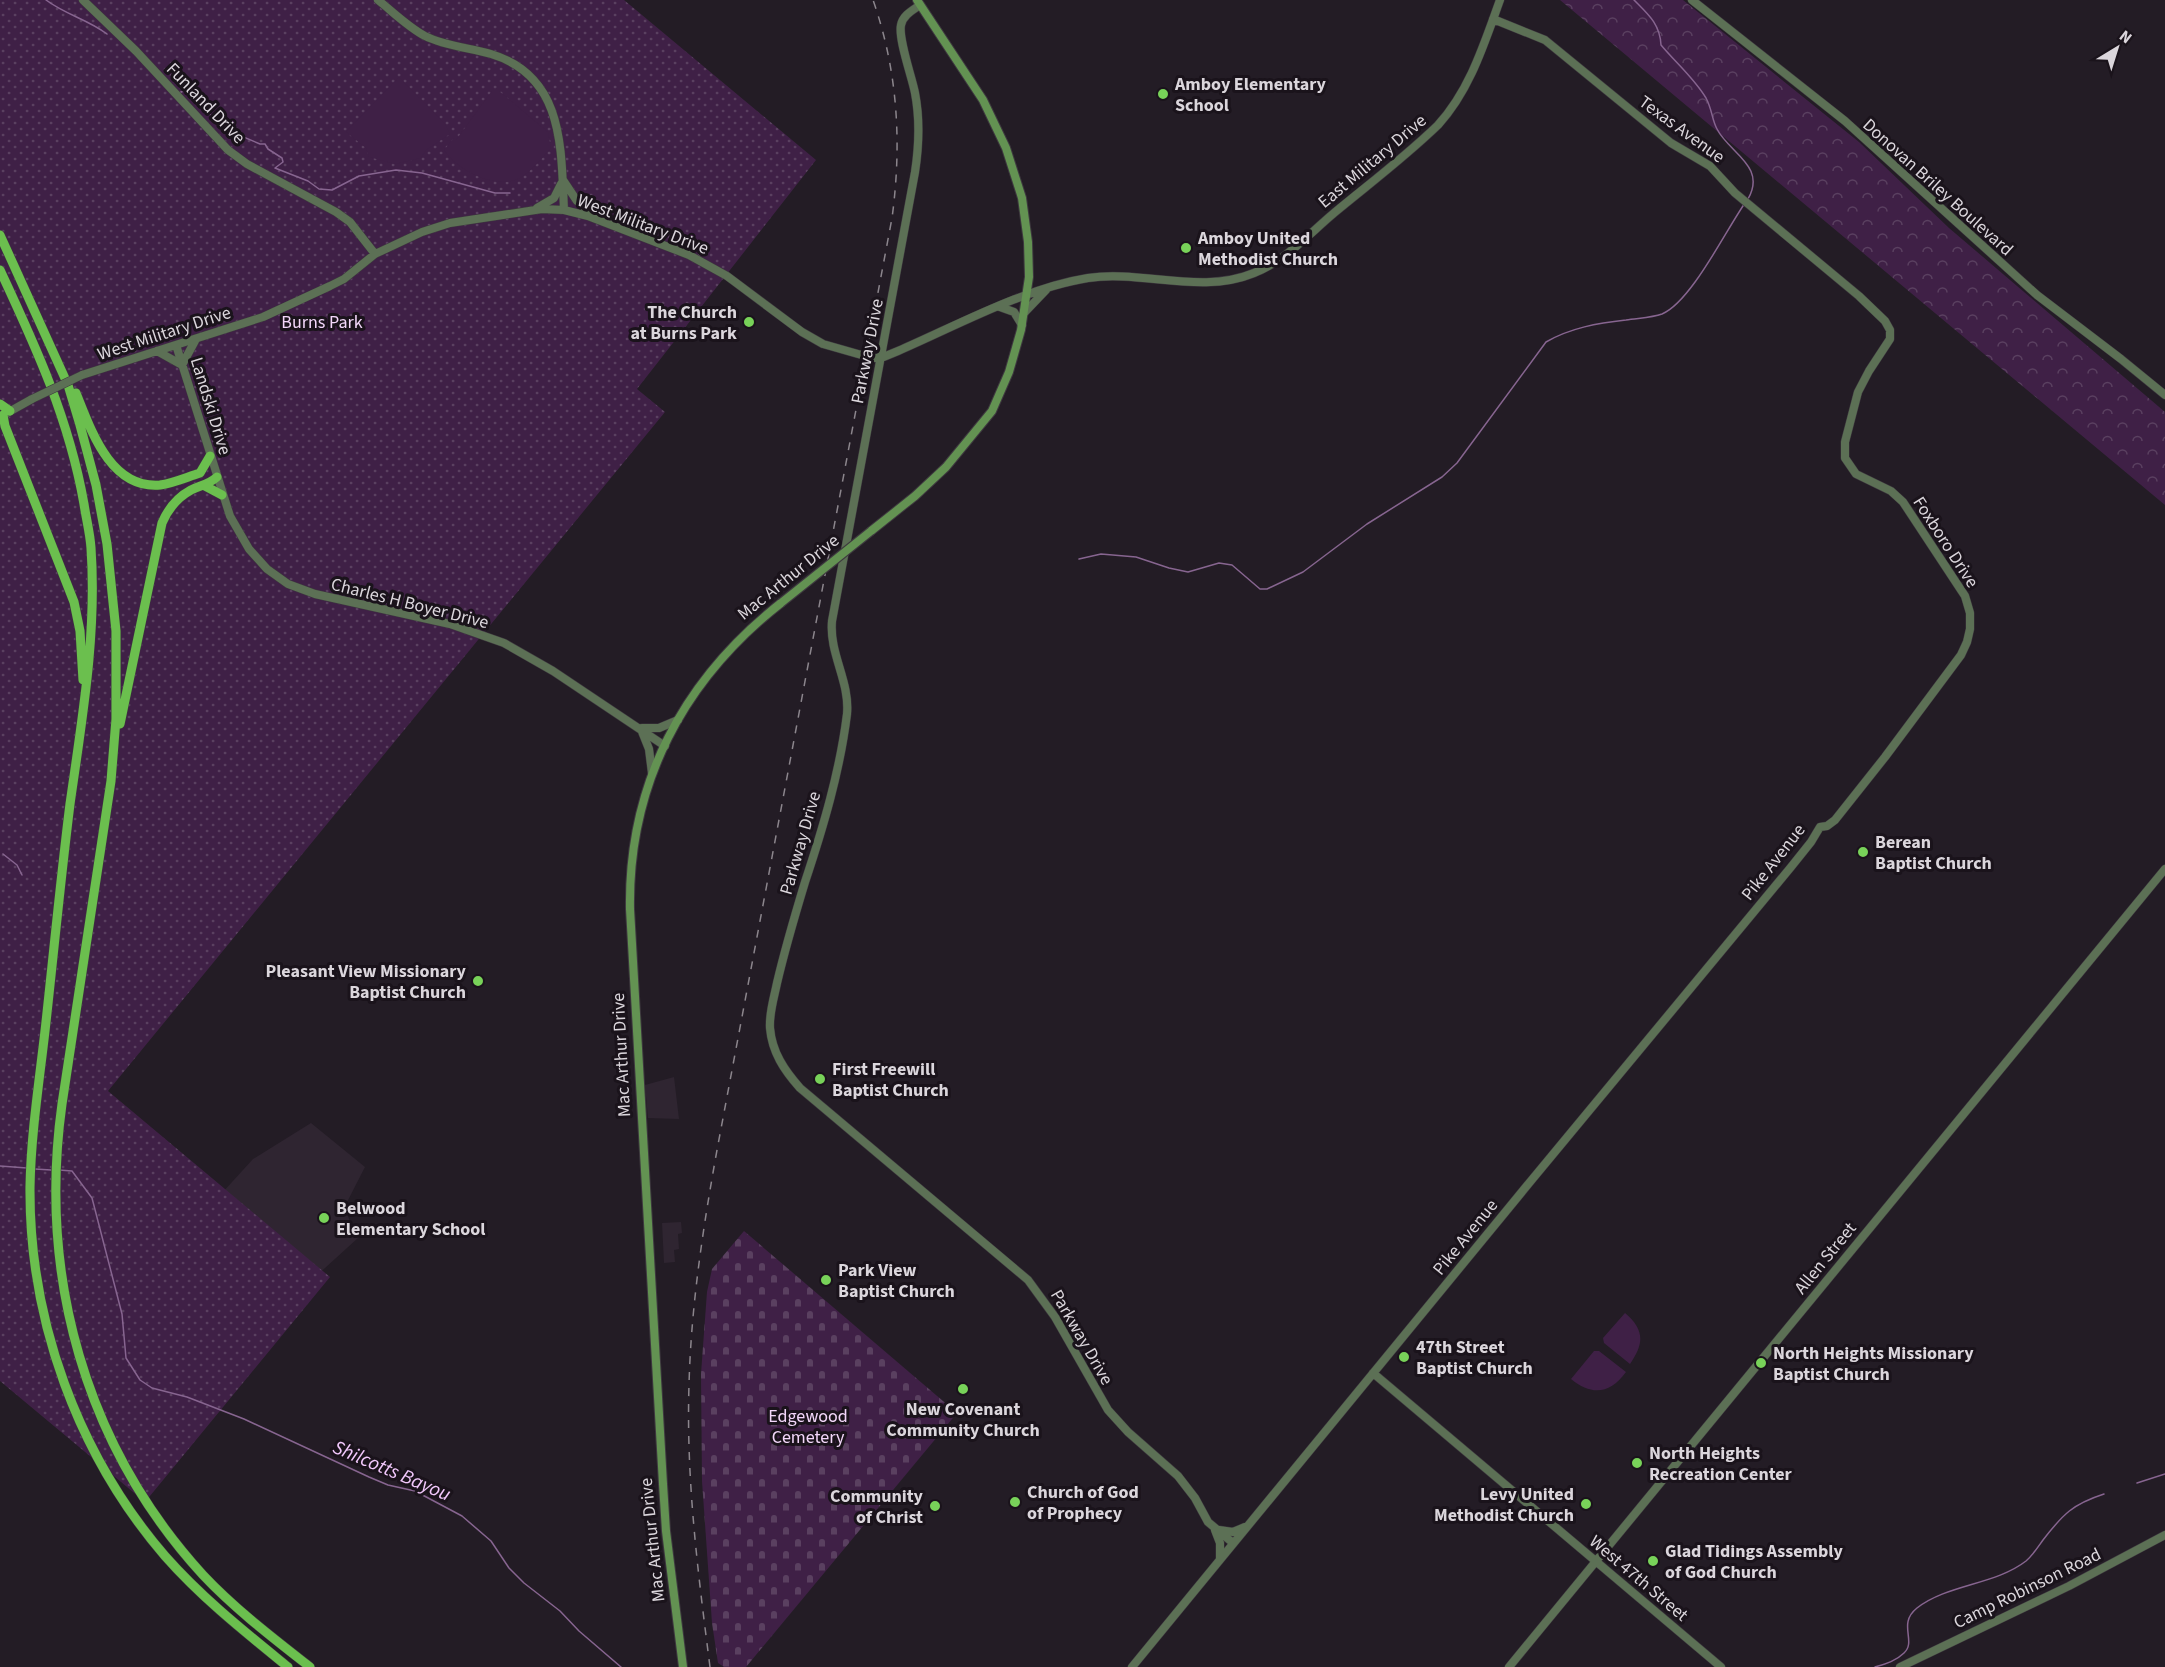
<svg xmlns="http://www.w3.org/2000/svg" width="2165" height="1667" font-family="'Source Sans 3',sans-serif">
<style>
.built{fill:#2f2531}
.forest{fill:url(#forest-crowns)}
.cemetery{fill:url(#cemetery-stones)}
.park{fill:url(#park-dots)}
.pitch{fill:#3f2046}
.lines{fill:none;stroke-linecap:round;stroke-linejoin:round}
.stream{stroke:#876590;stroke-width:1.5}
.secondary-casing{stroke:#3e393f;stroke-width:9}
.primary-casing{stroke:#3e393f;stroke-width:10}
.highway-casing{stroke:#3e393f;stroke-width:10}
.secondary{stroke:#5c7055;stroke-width:8}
.primary{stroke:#639252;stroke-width:8}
.highway{stroke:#6bbf4e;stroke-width:9}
.rail{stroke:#8c868d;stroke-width:1.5;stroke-dasharray:8 8;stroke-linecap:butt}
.secondary-bridge-casing{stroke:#3e393f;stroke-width:9;stroke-linecap:butt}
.primary-bridge-casing{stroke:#3e393f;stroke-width:10;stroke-linecap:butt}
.secondary-bridge{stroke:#5c7055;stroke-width:8}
.primary-bridge{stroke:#639252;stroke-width:8}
.poi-dot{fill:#78d259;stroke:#1a131b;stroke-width:2}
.labels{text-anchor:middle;stroke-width:6;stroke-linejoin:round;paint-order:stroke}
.poi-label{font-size:18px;font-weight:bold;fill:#dbd6dc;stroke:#1a131b;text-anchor:start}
.street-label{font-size:18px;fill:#dbd6dc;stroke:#1a131b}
.park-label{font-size:18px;fill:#f3d7fa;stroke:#1a131b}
.water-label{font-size:20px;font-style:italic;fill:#f2c8fc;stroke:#1a131b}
</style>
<defs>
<pattern id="forest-crowns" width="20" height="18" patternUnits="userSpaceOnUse" patternTransform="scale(1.5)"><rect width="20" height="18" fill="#3f2046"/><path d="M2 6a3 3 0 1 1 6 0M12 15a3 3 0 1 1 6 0" fill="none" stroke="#5a4060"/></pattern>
<pattern id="cemetery-stones" width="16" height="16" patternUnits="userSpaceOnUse" patternTransform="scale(1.5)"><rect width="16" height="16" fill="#3f2046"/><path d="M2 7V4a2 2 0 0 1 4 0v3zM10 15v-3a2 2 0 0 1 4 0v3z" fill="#5a4060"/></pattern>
<pattern id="park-dots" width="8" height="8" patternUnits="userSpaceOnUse" patternTransform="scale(1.5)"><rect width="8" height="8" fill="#3f2046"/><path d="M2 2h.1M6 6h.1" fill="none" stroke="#5a4060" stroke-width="1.8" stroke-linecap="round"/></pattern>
</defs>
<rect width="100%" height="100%" fill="#231c25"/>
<path class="built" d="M674 1077 679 1119 648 1118 645 1085Z
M311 1123 365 1167 344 1208 358 1238 314 1278 222 1193 253 1159Z
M681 1222 682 1233 678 1234 679 1249 674 1250 675 1262 664 1263 662 1223Z"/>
<path class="forest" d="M1560 0H1683L1859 142 1949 228 2165 412V505Z"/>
<path class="cemetery" d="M744 1231 957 1413 746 1667H724L718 1663 712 1623 702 1481 701 1374 707 1292 712 1269Z"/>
<path class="park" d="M0 0H624L816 160 637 389 665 412 108 1091 330 1277 145 1502 0 1381Z"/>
<path class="pitch" d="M399 77 445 124 450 134 426 150 421 158 395 164 369 157 366 148 346 132Z
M492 91H499L548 132 551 148C542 158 532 171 520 178 496 190 458 171 444 150L454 138 456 140Z
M1625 1313C1645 1330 1644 1344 1630 1364L1604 1343 1603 1338Z
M1594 1351H1599L1626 1372C1610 1394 1592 1396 1571 1379Z"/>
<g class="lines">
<path class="stream" d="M46 0C66 15 87 19 107 34
M1634 0C1648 14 1660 24 1661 45 1676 63 1694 78 1706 98 1712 109 1712 120 1717 129 1729 153 1767 166 1748 199
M179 93 190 88C198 92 198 98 199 106L217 120H225L234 133 260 144H265L268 149 282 158 283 162 275 168 308 181 319 189 332 190 359 176 396 170 422 173 495 193H510
M1079 559 1101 554 1136 557 1169 568 1188 572 1219 563 1232 565 1260 589H1267L1303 572 1367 524 1442 477 1457 463 1546 342C1570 328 1598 323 1626 320 1637 318 1651 318 1662 314 1691 302 1726 230 1745 203
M3 854 17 865 22 875
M0 1166 27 1168
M35 1169 51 1170
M59 1170 72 1171 92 1198 122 1314 126 1358 140 1380 152 1388 187 1397 244 1419 369 1477 388 1485 415 1491 462 1516 491 1541 509 1568 524 1583 560 1611 579 1631 621 1667
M2137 1483 2165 1474
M1875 1667C1885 1664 1896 1661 1904 1653 1917 1641 1897 1624 1917 1608 1948 1584 1995 1585 2026 1561 2033 1555 2038 1547 2043 1540 2063 1514 2073 1504 2104 1494"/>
<g class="secondary-casing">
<path id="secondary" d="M83 0 136 51 228 150 247 164 336 212 350 222 375 254
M378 0C393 12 408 27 425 36 445 46 470 48 491 54 564 76 561 147 564 210
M1692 0 1845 121 2037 295 2121 359 2165 395
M920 5C913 10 903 15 901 25 898 39 912 77 915 93 920 119 919 146 915 172L832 621C829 654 850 681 847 714 840 771 823 828 805 882 795 915 785 949 777 983 774 998 769 1013 770 1028 772 1052 784 1070 800 1088L1028 1280 1055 1317 1108 1410 1128 1432 1178 1476 1195 1498 1208 1522 1233 1543
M563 180 577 201 597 217
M537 208 554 198 561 184
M1000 307 1014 312 1022 325
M1024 313 1046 290
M176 345 230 516 249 549 267 569 288 584 315 594 450 624 504 643 553 671 665 746
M157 351 182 365 196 339
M82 375 263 317 330 286 344 279 375 254 422 232 450 223 542 209 564 210 588 216 689 255 727 276 802 332 823 344 872 358H881L898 351C956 326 1025 288 1088 278 1143 270 1201 295 1254 273 1285 261 1309 234 1334 213 1369 184 1405 157 1438 125 1470 90 1484 44 1500 0
M7 413 32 399
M642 728H659L678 720
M641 729 649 749 652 773
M1373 1373 1721 1667
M1215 1530 1220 1543V1558
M1219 1530 1233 1532 1245 1527
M1132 1667 1530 1182 1791 867 1811 842 1820 827 1827 826 1835 820 1885 757 1961 655 1967 642 1970 629V613L1965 596 1903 502 1891 491 1856 474 1845 458V442L1858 392 1869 371 1890 339V330L1885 321 1859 296 1735 193 1710 166 1671 143 1545 40 1493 19
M1509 1667 2165 869
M1900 1667 2069 1586 2165 1535"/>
</g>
<g class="primary-casing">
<path id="primary" d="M871 531 915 496 946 467 992 411 1009 372 1021 330 1029 277 1028 242 1022 198 1006 148 983 100 917 0
M683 1667 666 1531 663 1484 630 909C628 784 683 680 781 603"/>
</g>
<g class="highway-casing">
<path id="highway" d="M0 235 68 385 80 425 96 485 107 544 116 631V719L111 781 62 1104C38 1276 85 1446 203 1575 235 1609 273 1638 310 1667
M0 270C36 347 69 419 84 504 86 518 90 533 91 548 97 634 82 719 70 804 61 876 54 949 46 1022 40 1077 31 1132 30 1187 29 1321 78 1455 165 1556 202 1598 245 1632 288 1667
M76 393C91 430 110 489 160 485 174 483 187 477 200 473L210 456
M0 404 10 411
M3 415 5 426 74 602 80 631 83 680
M205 486 222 495
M120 724 162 523C168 509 178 497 191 490 201 485 208 485 217 477"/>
</g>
<use href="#secondary" class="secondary"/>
<use href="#primary" class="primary"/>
<use href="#highway" class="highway"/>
<path class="rail" d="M710 1667C698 1573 686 1480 689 1385 691 1306 703 1228 717 1150L892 218C902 144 898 71 873 0"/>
<g class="secondary-bridge-casing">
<path id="secondary-bridge" d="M32 399 82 375"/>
</g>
<g class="primary-bridge-casing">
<path id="primary-bridge" d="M781 603 871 531"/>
</g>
<use href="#secondary-bridge" class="secondary-bridge"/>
<use href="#primary-bridge" class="primary-bridge"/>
</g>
<g class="poi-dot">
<circle cx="1163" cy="94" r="6"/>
<circle cx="1186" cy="248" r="6"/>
<circle cx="749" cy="322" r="6"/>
<circle cx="1863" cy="852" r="6"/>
<circle cx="478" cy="981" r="6"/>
<circle cx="820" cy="1079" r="6"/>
<circle cx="324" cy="1218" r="6"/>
<circle cx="826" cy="1280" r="6"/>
<circle cx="1404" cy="1357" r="6"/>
<circle cx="1761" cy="1363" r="6"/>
<circle cx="963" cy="1389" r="6"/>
<circle cx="1637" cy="1463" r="6"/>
<circle cx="1015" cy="1502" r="6"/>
<circle cx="1586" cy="1504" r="6"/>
<circle cx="935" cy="1506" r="6"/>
<circle cx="1653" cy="1561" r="6"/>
</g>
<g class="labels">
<g class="poi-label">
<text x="1175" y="90">Amboy Elementary<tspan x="1175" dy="21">School</tspan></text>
<text x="1198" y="244">Amboy United<tspan x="1198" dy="21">Methodist Church</tspan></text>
<text x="737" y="318" text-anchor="end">The Church<tspan x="737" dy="21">at Burns Park</tspan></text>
<text x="1875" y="848">Berean<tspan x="1875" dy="21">Baptist Church</tspan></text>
<text x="466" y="977" text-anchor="end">Pleasant View Missionary<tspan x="466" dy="21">Baptist Church</tspan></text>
<text x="832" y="1075">First Freewill<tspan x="832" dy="21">Baptist Church</tspan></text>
<text x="336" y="1214">Belwood<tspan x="336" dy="21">Elementary School</tspan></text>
<text x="838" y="1276">Park View<tspan x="838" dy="21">Baptist Church</tspan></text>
<text x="1416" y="1353">47th Street<tspan x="1416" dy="21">Baptist Church</tspan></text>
<text x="1773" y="1359">North Heights Missionary<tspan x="1773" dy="21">Baptist Church</tspan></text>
<text x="963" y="1415" text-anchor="middle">New Covenant<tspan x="963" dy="21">Community Church</tspan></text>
<text x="1649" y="1459">North Heights<tspan x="1649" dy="21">Recreation Center</tspan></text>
<text x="1027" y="1498">Church of God<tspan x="1027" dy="21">of Prophecy</tspan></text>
<text x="1574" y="1500" text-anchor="end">Levy United<tspan x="1574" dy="21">Methodist Church</tspan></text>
<text x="923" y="1502" text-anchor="end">Community<tspan x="923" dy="21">of Christ</tspan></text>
<text x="1665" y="1557">Glad Tidings Assembly<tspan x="1665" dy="21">of God Church</tspan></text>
</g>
<g class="street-label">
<text transform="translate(206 103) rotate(46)" y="6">Funland Drive</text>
<text transform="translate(1682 129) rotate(36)" y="6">Texas Avenue</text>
<text transform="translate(1372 161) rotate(-40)" y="6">East Military Drive</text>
<text transform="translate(1938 187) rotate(42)" y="6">Donovan Briley Boulevard</text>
<text transform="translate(643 224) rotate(21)" y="6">West Military Drive</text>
<text transform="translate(164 333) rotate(-18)" y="6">West Military Drive</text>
<text transform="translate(867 351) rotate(-79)" y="6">Parkway Drive</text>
<text transform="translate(211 406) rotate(73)" y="6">Landski Drive</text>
<text transform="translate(1946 542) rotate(57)" y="6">Foxboro Drive</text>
<text transform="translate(788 577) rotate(-39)" y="6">Mac Arthur Drive</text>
<text transform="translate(410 603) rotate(14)" y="6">Charles H Boyer Drive</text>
<text transform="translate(800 843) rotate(-74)" y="6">Parkway Drive</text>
<text transform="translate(1773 862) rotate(-52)" y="6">Pike Avenue</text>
<text transform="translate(621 1055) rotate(-93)" y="6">Mac Arthur Drive</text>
<text transform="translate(1465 1237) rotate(-51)" y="6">Pike Avenue</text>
<text transform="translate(1825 1258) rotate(-51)" y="6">Allen Street</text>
<text transform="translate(1082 1337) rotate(60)" y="6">Parkway Drive</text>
<text transform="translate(652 1540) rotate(-96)" y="6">Mac Arthur Drive</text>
<text transform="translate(1639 1578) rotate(40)" y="6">West 47th Street</text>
<text transform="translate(2027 1588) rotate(-26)" y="6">Camp Robinson Road</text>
</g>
<g class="park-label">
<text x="322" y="328">Burns Park</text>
<text x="808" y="1422">Edgewood<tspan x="808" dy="21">Cemetery</tspan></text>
</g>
<g class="water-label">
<text transform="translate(392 1470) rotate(23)" y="7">Shilcotts Bayou</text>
</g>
</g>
<g transform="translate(2117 48) rotate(38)" stroke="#1a131b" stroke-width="4.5" paint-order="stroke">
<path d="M0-4.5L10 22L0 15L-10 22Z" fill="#dbd6dc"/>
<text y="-9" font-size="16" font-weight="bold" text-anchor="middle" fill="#dbd6dc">N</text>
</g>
</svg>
